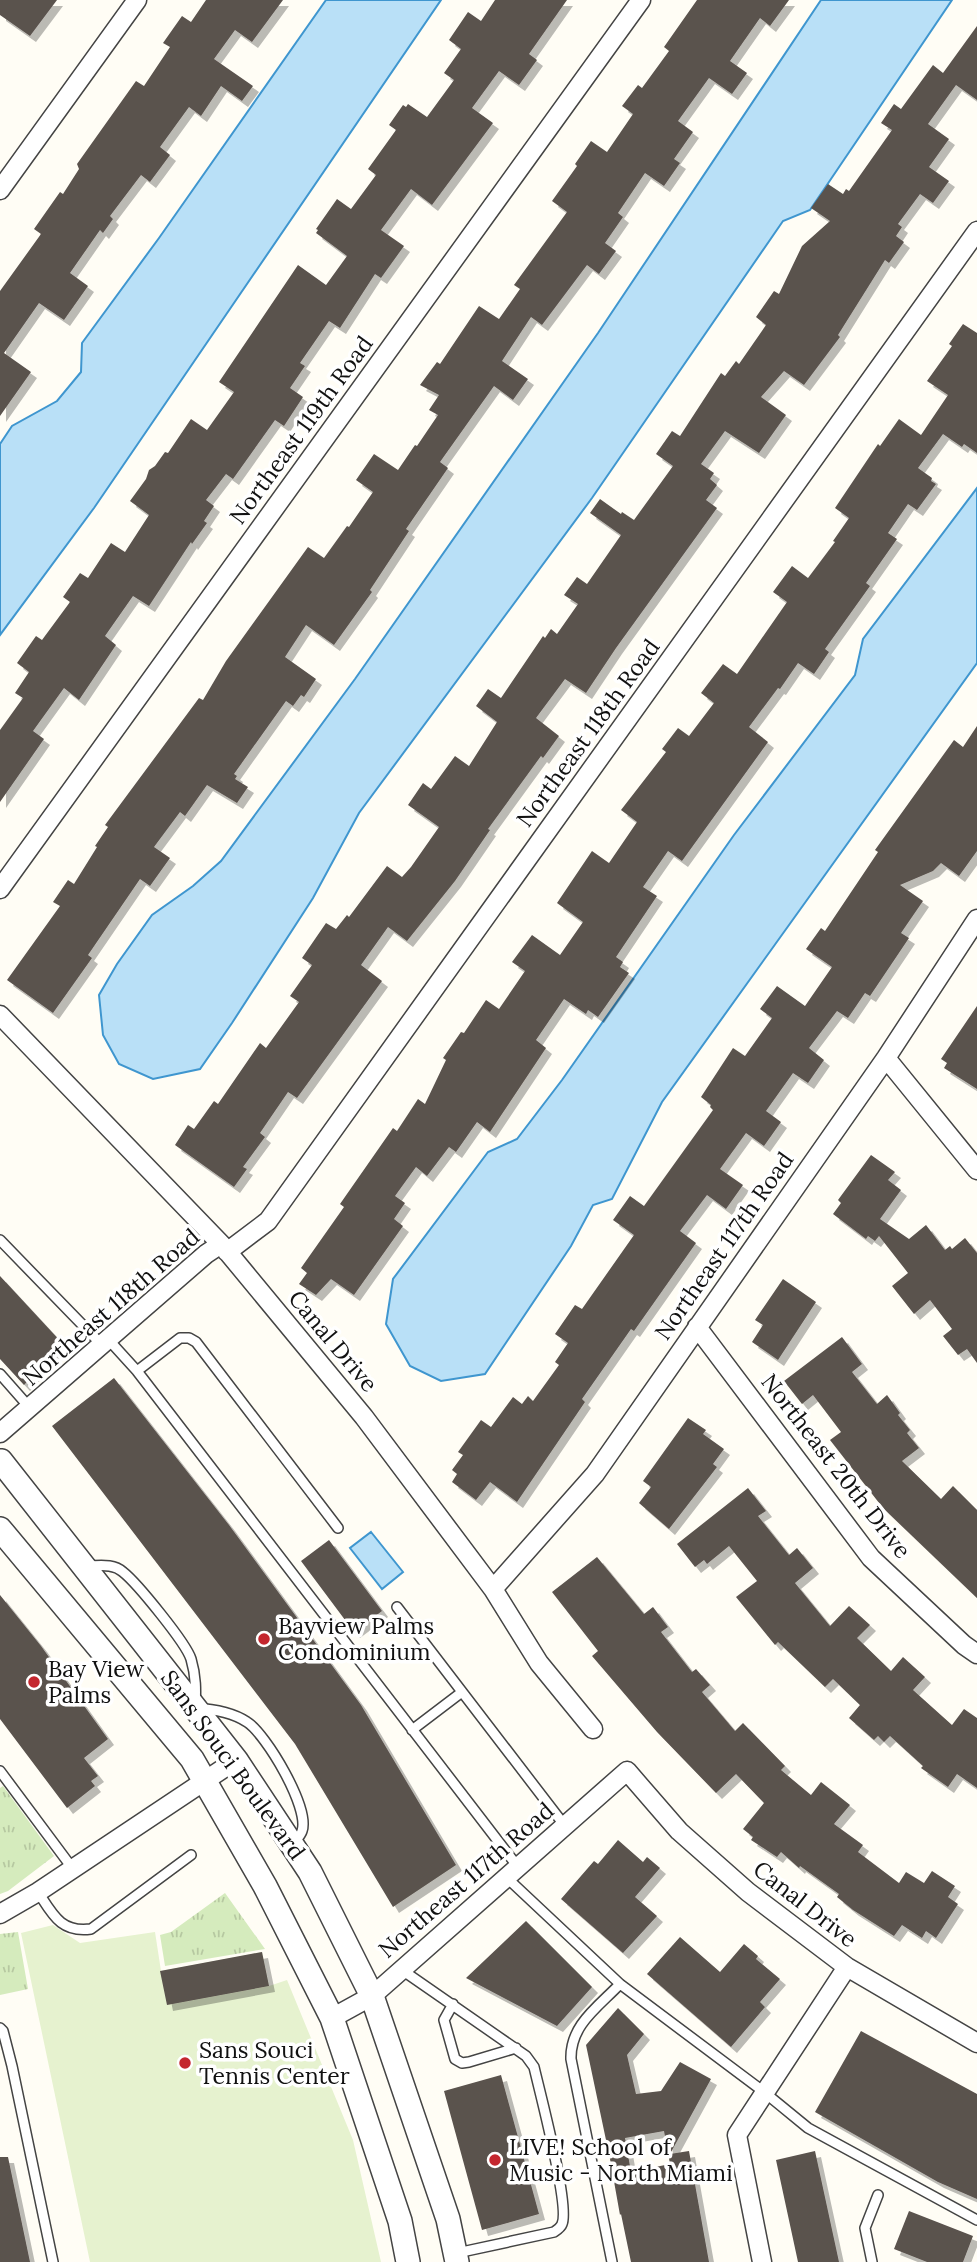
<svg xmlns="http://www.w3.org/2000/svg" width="977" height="2262" font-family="Lora,serif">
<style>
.park{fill:url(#park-tufts)}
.pitch{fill:#e6f2cf}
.water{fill:#b9e0f7;stroke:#3f96cf;stroke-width:2}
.building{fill:#5a524d;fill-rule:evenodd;filter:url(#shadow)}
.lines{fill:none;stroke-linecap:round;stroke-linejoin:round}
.service-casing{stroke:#444;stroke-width:12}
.minor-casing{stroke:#444;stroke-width:21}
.tertiary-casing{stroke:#444;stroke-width:26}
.service{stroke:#fff;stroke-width:9}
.minor{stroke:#fff;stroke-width:18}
.tertiary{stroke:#fff;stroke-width:23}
.poi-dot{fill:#c4262e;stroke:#fff;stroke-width:2.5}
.labels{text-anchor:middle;stroke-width:7;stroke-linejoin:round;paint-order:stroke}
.street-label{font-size:23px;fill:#111;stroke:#fff}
.poi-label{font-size:23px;fill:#111;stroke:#fff;text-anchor:start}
</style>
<defs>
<pattern id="park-tufts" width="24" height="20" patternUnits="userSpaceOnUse" patternTransform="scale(1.75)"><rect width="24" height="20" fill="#d5ebbd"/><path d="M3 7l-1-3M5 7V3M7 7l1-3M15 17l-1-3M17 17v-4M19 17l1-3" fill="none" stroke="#b6c8a1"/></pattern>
<filter id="shadow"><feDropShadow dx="6" dy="6" stdDeviation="0" flood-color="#0004"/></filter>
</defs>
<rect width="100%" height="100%" fill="#fffdf5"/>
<path class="park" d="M3 1786 54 1856 8 1891 0 1894V1788Z
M225 1893 265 1949 165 1966 160 1935 171 1932Z
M18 1932 28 1989 0 1995V1934Z"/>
<path class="pitch" d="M53 1925 80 1943 155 1932 161 1971 262 1952 269 1986 287 1980 353 2140 381 2262H90L21 1933Z"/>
<path class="water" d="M326 0H441L94 508 0 635V444L12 426 57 401 81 372 82 343 159 238Z
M821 0H952L810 210 783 221 592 498 359 813 313 898 232 1023 200 1069 153 1079 119 1064 103 1035 99 995 117 964 152 915 193 886 221 861 355 679 598 333Z
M977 488V663L662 1102 612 1199 593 1205 571 1246 485 1374 441 1381 410 1366 386 1324 393 1279 488 1152 517 1139 562 1080 734 835 855 675 863 639Z
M371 1532 403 1572 382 1589 350 1548Z"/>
<path class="building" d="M0 0H57L30 36 0 15Z
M206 0H283L252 42 235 30 214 59 253 86 242 101 221 86 201 116 189 107 160 147 170 155 150 182 141 175 110 216 113 219 103 233 100 230 70 273 88 286 64 320 39 303 4 353 31 372 0 416V291L41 234 34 229 60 192 63 194 79 169 77 164 136 81 144 86 170 47 163 43 182 16 191 22Z
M495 0H567L529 54 537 60 519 85 499 71 472 108 493 123 432 205 411 189 381 230 404 246 381 278 375 274 340 328 329 321 300 363 305 366 290 388 303 397 284 426 275 420 233 479 226 474 206 500 214 506 204 521 207 523 192 544 191 542 149 606 133 596 105 636 116 645 79 700 64 688 33 731 44 739 0 802V730L23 698 15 693 29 672 17 663 36 636 42 640 70 602 63 597 80 573 88 578 111 543 125 552 149 515 130 501 146 479 149 470 155 466 165 452 168 453 191 419 207 430 234 392 219 382 298 265 326 285 347 256 316 233 318 230 316 229 337 199 351 209 376 175 368 169 396 130 389 125 403 105 406 107 408 104 427 117 454 80 444 73 461 49 449 40 468 12 481 21Z
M697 0H789L770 26 760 18 730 61 747 73 732 94 709 78 678 121 693 132 674 159 680 163 664 186 645 173 618 213 623 217 605 243 616 251 599 274 587 265 542 325 531 317 502 361 528 379 513 400 494 386 440 462 448 468 406 529 409 531 370 590 372 592 334 645 306 625 285 657 316 679 304 697 301 695 293 706 286 701 234 774 237 776 235 779 248 787 237 803 207 785 185 816 180 812 154 847 170 858 150 886 140 879 88 955 92 958 53 1013 7 980 60 906 53 902 68 880 74 884 97 847 95 846 108 827 105 825 199 698 203 700 226 661 308 547 324 558 347 526 349 527 373 492 356 480 374 454 398 470 415 445 417 446 438 415 429 410 439 395 420 385 437 362 440 364 479 306 499 319 520 289 514 285 567 212 552 201 577 166 575 164 591 141 607 152 633 114 622 106 638 85 642 88 669 51 664 47Z
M977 26V100L956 85 928 124 949 139 929 167 949 181 933 203 920 194 898 224 902 227 896 236 904 242 889 263 885 260 838 335 840 337 804 385 784 371 761 397 786 415 759 453 725 431 701 464 714 473 710 479 717 485 706 500 717 508 616 648 586 693 565 679 536 718 559 736 543 758 541 756 488 829 490 830 455 881 407 941 388 927 361 965 382 981 297 1098 288 1092 260 1133 265 1137 243 1167 247 1169 234 1187 175 1145 188 1125 194 1129 214 1101 218 1104 260 1043 266 1048 299 1002 290 996 312 965 302 958 326 923 336 929 347 915 349 917 387 866 402 877 411 867 439 827 408 805 423 783 431 789 455 756 469 766 497 722 476 706 488 689 501 698 543 636 545 638 551 629 557 634 578 604 564 595 577 577 587 584 621 535 590 513 600 499 621 514 622 512 634 520 673 466 656 454 672 431 680 436 721 373 725 376 736 361 739 364 766 325 756 317 774 291 779 294 802 246 830 221 811 208 828 184 843 194 846 189 849 191 892 130 881 123 894 104 901 109 933 65 943 73Z
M963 324 977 333V453L964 444 962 447 943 434 918 468 932 478 931 481 936 484 917 510 908 504 888 533 897 539 866 583 870 586 825 649 829 652 814 674 798 663 780 689 778 688 749 727 768 742 682 861 668 851 643 887 657 896 616 957 623 962 620 967 629 973 598 1017 588 1010 586 1014 564 999 536 1040 546 1048 490 1132 477 1122 456 1152 449 1147 427 1176 416 1167 395 1196 405 1203 394 1219 403 1226 354 1295 331 1279 316 1295 299 1284 307 1273 301 1268 344 1207 340 1204 393 1128 397 1131 418 1099 425 1104 446 1060 443 1058 461 1032 464 1033 486 1000 499 1009 525 971 512 962 532 935 560 955 583 922 557 903 592 851 609 863 637 822 621 810 666 752 662 749 678 728 689 736 714 703 701 693 723 664 737 674 787 602 773 592 792 566 808 578 835 542 833 541 849 518 835 508 878 444 880 446 899 419 921 435 948 395 927 381 952 346 949 344Z
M977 726V851L959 876 941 863 933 871 900 885 923 901 901 933 909 938 870 996 865 993 848 1018 837 1011 809 1048 824 1060 808 1083 793 1073 766 1111 781 1122 764 1146 746 1133 720 1169 743 1185 726 1209 707 1195 680 1231 696 1243 634 1331 631 1329 582 1399 585 1402 517 1502 490 1482 476 1500 452 1482 457 1474 452 1470 463 1455 458 1452 481 1420 491 1427 513 1397 522 1404 528 1396 533 1401 559 1365 555 1362 568 1343 555 1334 575 1305 582 1309 634 1235 613 1220 630 1196 644 1206 713 1110 710 1107 711 1105 701 1097 733 1048 745 1056 772 1018 760 1009 777 986 805 1006 832 967 806 949 821 928 825 931 878 852 875 850 954 740 963 747Z
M977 1006V1089L944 1068 947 1063 941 1059Z
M871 1155 895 1172 888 1180 901 1190 880 1219 909 1239 926 1225 945 1250 950 1246 952 1249 965 1238 977 1253V1363L967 1349 958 1355 943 1336 952 1329 930 1300 914 1314 892 1286 908 1273 879 1236 875 1241 868 1236 866 1239 833 1214 841 1203 838 1200Z
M0 1276 63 1344 24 1385 0 1359Z
M783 1279 816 1302 778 1360 752 1342 763 1325 755 1320Z
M842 1337 862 1364 852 1372 877 1404 887 1395 900 1413 898 1415 910 1430 907 1433 919 1448 902 1461 941 1499 953 1486 977 1510V1598L883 1508 830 1440 841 1432 813 1395 802 1404 784 1381Z
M114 1378 229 1525 361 1705 456 1865 393 1907 295 1744 52 1426Z
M688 1418 706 1430 703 1434 724 1449 713 1464 717 1467 669 1529 639 1503 651 1487 643 1481Z
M748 1488 766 1511 758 1516 789 1555 797 1548 813 1568 795 1583 830 1626 849 1606 870 1625 857 1638 891 1671 903 1657 925 1677 913 1690 952 1725 964 1709 977 1718V1788L957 1774 948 1787 921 1768 923 1766 890 1736 884 1742 878 1736 874 1740 849 1718 860 1705 833 1679 825 1687 778 1642 775 1645 736 1597 757 1581 729 1546 707 1564 704 1560 695 1567 677 1544Z
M329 1540 382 1611 354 1632 301 1561Z
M597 1557 644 1614 653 1607 668 1627 661 1632 692 1672 696 1669 710 1685 702 1692 735 1731 743 1723 785 1766 781 1770 811 1795 821 1782 850 1805 834 1824 863 1845 858 1852 899 1883 906 1872 924 1883 932 1871 955 1886 948 1897 958 1904 936 1938 926 1931 922 1938 902 1925 894 1936 853 1910 837 1897 839 1894 800 1866 799 1868 781 1852 777 1857 751 1840 753 1837 743 1829 764 1803 736 1774 716 1793 657 1732 592 1656 598 1651 552 1592Z
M0 1595 41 1646 108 1739 84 1758 98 1776 91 1781 95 1786 67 1808 0 1719Z
M618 1840 643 1862 647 1857 660 1868 635 1897 657 1916 623 1953 561 1899 594 1861 598 1864Z
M526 1921 592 1987 557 2026 466 1978Z
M680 1937 720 1972 744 1944 758 1956 756 1959 780 1979 760 2002 765 2007 731 2047 647 1974Z
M262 1952 269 1986 167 2005 160 1971Z
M618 2008 644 2034 627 2055 636 2094 661 2091 680 2062 711 2079 670 2154 689 2151 709 2262H631L621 2214 620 2215 610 2159 586 2045ZM664 2131 670 2164 631 2172 625 2138Z
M861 2031 977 2094V2199L938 2182 815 2112Z
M501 2075 539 2214 482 2230 444 2091Z
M815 2151 839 2262H798L776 2160Z
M0 2157H8L30 2262H0Z
M909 2211 973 2236 963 2262H927L894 2249Z"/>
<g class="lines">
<g class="service-casing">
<path id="service" d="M0 1240 101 1344
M107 1338 137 1371 518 1867
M137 1371 180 1338H189L196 1342 338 1528
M0 1374 30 1408
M86 1566C99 1566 113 1563 123 1572 137 1583 186 1643 191 1659 196 1676 196 1690 195 1708 212 1709 232 1712 247 1722 266 1734 310 1808 302 1831 301 1835 296 1840 293 1844
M397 1607 565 1826
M412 1730 462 1692
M0 1771 73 1869
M506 1877 620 1984 764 2092 808 2128 977 2220
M38 1892C53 1915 61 1933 91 1929L191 1855
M402 1970 526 2056 534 2067C540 2093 570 2206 562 2224 561 2227 557 2230 554 2232L457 2253
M453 2004 444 2020 455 2059 462 2063 469 2062 516 2048
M0 2028 3 2031 12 2066 53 2262
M612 2262 571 2059C570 2025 598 2007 620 1984
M872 2262 865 2228 878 2195"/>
</g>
<g class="minor-casing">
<path id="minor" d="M0 190 137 0
M0 889 641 0
M0 1015 221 1244 364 1417 493 1589 539 1663 593 1729
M886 1058 977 1170
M227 1252 268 1221 977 231
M697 1327 871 1558 964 1645 977 1654
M0 1433 206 1254 221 1244
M493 1589 595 1474 886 1058 977 919
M0 1914 38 1892 236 1760
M332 2018 372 1996 627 1771 679 1831 748 1892 847 1967 977 2043
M762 2262 737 2135 847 1967"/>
</g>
<g class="tertiary-casing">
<path id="tertiary" d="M1 1461 236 1760 310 1872 372 1996 448 2219 457 2262
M0 1529 192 1759 265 1886 332 2018 400 2221 408 2262"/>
</g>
<use href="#service" class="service"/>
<use href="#minor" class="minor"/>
<use href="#tertiary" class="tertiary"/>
</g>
<g class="poi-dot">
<circle cx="264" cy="1639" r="7"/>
<circle cx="34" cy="1682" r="7"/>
<circle cx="185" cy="2063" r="7"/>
<circle cx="495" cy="2160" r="7"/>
</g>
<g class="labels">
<g class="street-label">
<text transform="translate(301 430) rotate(-54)" y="8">Northeast 119th Road</text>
<text transform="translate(588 733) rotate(-54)" y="8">Northeast 118th Road</text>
<text transform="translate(724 1246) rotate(-55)" y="8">Northeast 117th Road</text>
<text transform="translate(111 1307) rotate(-41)" y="8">Northeast 118th Road</text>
<text transform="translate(333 1341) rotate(50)" y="8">Canal Drive</text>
<text transform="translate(836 1466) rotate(52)" y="8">Northeast 20th Drive</text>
<text transform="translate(233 1765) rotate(54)" y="8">Sans Souci Boulevard</text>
<text transform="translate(466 1880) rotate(-41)" y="8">Northeast 117th Road</text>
<text transform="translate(805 1904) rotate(38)" y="8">Canal Drive</text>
</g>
<g class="poi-label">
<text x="278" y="1634">Bayview Palms<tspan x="278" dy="26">Condominium</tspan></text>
<text x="48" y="1677">Bay View<tspan x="48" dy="26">Palms</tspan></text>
<text x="199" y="2058">Sans Souci<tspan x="199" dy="26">Tennis Center</tspan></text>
<text x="509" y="2155">LIVE! School of<tspan x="509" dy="26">Music - North Miami</tspan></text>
</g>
</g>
</svg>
